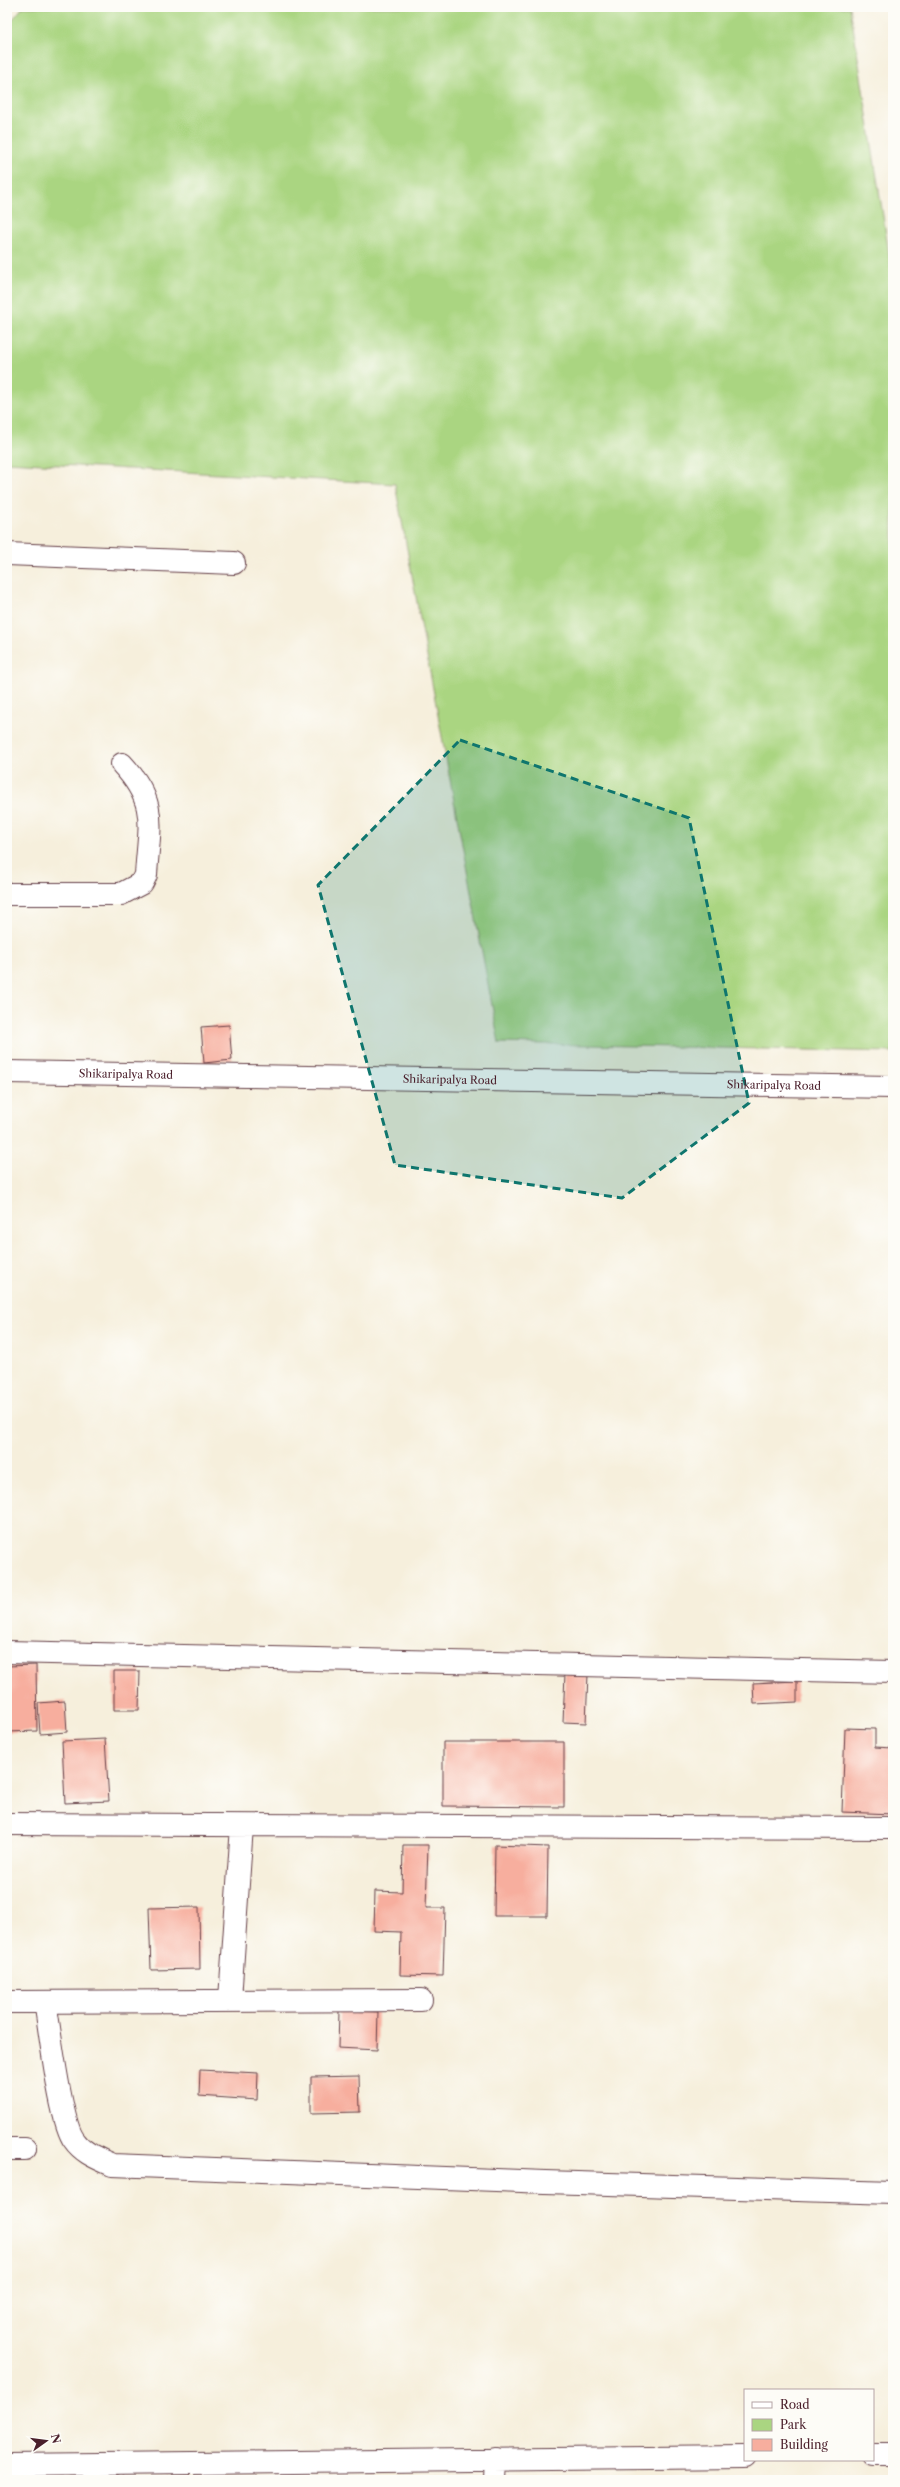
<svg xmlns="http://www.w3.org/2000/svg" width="900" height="2487" font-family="'Libre Caslon Text',serif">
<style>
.green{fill:#aad581;stroke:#7a7a56}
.building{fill:#f7ae9e}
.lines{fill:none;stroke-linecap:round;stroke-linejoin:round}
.minor-casing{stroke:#643e46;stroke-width:24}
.tertiary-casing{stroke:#643e46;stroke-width:24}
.minor{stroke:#fff;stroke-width:22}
.tertiary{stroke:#fff;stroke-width:22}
.marked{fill:#0f766e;fill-opacity:0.2;stroke:#0f766e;stroke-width:3;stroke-dasharray:8 5;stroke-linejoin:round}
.labels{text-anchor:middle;stroke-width:3;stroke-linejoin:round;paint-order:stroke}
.street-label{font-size:11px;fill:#4a1f2b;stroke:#fdfcf7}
</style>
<rect width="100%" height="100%" fill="#fdfcf7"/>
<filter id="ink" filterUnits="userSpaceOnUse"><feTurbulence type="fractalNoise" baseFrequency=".025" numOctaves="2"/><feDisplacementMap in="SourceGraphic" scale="8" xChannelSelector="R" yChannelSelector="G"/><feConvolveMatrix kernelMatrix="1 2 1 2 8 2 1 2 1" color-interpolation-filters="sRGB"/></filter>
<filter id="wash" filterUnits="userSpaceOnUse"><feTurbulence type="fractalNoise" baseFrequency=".012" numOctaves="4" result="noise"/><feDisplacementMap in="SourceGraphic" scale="16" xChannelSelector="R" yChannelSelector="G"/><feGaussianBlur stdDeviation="0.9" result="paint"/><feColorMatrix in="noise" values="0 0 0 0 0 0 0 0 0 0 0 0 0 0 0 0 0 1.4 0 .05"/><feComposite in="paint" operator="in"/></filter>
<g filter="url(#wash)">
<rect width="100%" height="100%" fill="#f6efdc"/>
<path class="green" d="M23 7H850L893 279V1052L499 1043 395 484 7 462V26Z"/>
<g id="blocks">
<path class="building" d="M229 1025 232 1060 204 1063 201 1027Z
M36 1665 37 1731 7 1732V1666Z
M114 1671H140L139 1710H114Z
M565 1673 588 1674 586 1723 563 1722Z
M797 1681V1702L754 1704 753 1683Z
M65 1701 67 1732 40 1734 38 1703Z
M845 1728 875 1729V1747L893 1748V1814L842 1812Z
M105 1739 109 1801 65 1803 62 1741Z
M443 1742H564V1807L443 1806Z
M403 1845H428L426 1908H445L443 1976 400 1975 401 1932 374 1931 375 1891 402 1892Z
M495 1845 548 1847 547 1916H494Z
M199 1907 200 1969 151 1970 149 1908Z
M339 2011 378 2012 377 2050 338 2048Z
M200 2070 258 2073 257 2100 199 2096Z
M359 2076 360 2112 311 2113V2077Z"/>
</g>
</g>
<g filter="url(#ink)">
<use href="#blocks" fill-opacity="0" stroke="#643e46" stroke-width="1"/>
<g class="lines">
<g class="minor-casing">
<path id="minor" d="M7 554 234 563
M7 894H121L142 883 146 875C149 825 159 804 122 764
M7 1652 893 1672
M7 1824 893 1828
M230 1999 242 1826
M7 2002 421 2000
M45 2002C50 2029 60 2122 74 2140 83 2153 97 2158 112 2165L545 2182 893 2193
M7 2149H25
M873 2455H893
M7 2465 745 2457
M494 2480 495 2459"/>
</g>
<g class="tertiary-casing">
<g id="tertiary">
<path id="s1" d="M7 1072 893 1087"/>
</g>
</g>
<use href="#minor" class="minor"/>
<use href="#tertiary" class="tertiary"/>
</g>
</g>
<path class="marked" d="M460 740 689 818 749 1103 622 1198 395 1165 318 885Z"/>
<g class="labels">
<g class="street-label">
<text dy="4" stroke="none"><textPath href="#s1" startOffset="119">Shikaripalya Road</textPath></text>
<text dy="4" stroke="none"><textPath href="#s1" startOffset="443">Shikaripalya Road</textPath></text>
<text dy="4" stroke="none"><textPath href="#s1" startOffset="767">Shikaripalya Road</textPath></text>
</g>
</g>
<rect width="900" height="2487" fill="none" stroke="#fdfcf7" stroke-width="24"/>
<rect x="744" y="2389" width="130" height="72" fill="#fdfcf7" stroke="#b5a4a5"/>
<rect x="752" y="2402" width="20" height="6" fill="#ffffff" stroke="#b5a4a5"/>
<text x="780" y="2409" font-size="12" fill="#4a1f2b">Road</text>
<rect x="752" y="2419" width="20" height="12" fill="#aad581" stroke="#b5a4a5"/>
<text x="780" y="2429" font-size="12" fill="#4a1f2b">Park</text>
<rect x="752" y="2439" width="20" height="12" fill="#f7ae9e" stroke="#b5a4a5"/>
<text x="780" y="2449" font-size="12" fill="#4a1f2b">Building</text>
<g transform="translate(46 2441) rotate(76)" stroke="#fdfcf7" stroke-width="3" paint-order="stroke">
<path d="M0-3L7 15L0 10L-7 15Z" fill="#4a1f2b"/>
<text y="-6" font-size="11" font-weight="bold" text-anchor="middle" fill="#4a1f2b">N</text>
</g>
</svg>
